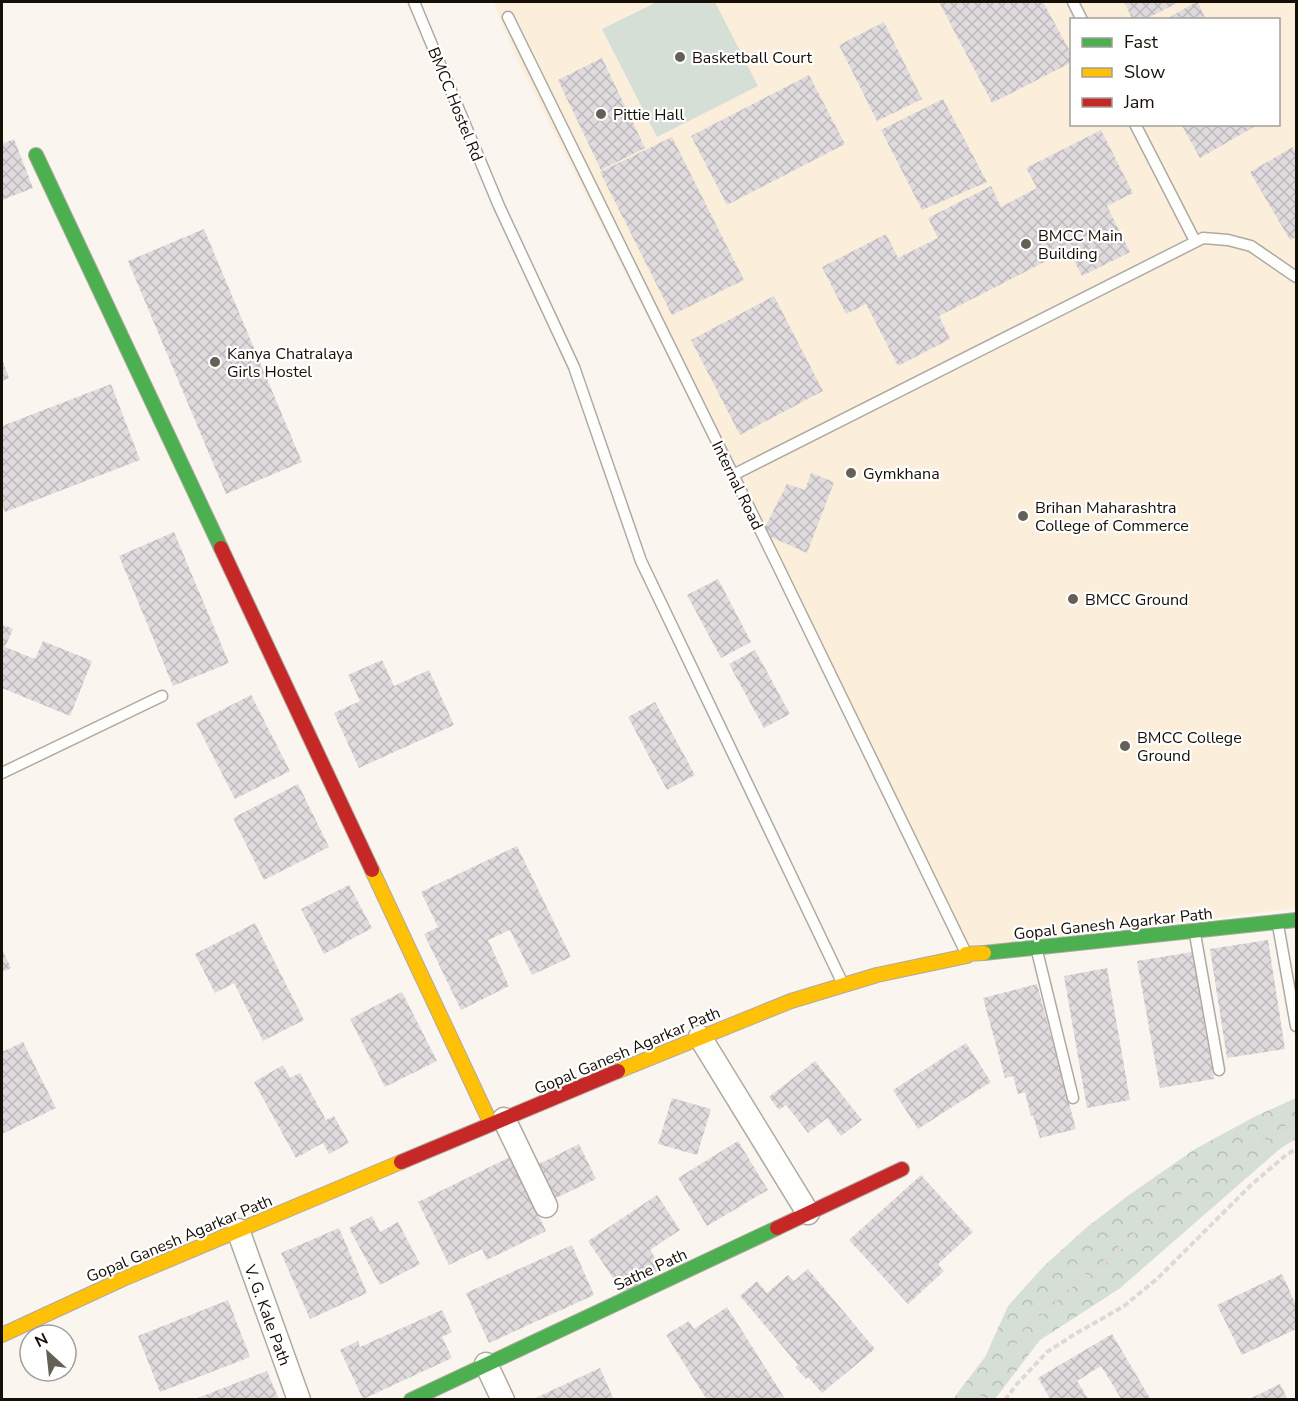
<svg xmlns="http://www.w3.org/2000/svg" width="1298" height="1401" font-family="'Nunito Sans',sans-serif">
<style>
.built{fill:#fbefdc;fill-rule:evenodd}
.forest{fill:url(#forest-crowns)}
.pitch{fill:#d5dfd6}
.building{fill:url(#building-cross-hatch)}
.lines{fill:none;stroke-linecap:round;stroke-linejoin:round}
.lane-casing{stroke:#afaaa1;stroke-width:13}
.street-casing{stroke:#afaaa1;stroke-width:25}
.fast-casing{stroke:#afaaa1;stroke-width:16}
.slow-casing{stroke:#afaaa1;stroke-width:16}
.jam-casing{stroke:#afaaa1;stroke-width:16}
.path{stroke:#dbdad7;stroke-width:4;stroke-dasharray:6 3;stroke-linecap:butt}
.lane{stroke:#fefefd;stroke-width:10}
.street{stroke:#fefefd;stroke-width:22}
.fast{stroke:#4caf50;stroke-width:14}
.slow{stroke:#ffc107;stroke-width:14}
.jam{stroke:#c62828;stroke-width:14}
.poi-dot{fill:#656057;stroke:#fff;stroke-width:2}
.labels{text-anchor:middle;stroke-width:4.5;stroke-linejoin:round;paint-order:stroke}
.poi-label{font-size:16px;fill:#150f05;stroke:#fff;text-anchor:start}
.street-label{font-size:16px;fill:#150f05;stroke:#fff}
</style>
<defs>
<pattern id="forest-crowns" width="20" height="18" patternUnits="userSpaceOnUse" patternTransform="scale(1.5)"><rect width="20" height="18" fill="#d5dfd6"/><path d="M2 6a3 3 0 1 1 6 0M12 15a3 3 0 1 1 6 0" fill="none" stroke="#b6beb6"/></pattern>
<pattern id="building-cross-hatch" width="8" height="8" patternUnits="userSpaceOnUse" patternTransform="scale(1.5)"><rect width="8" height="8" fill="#dedadd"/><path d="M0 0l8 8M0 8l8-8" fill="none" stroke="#bebabc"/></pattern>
</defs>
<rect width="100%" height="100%" fill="#faf6ef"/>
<path class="built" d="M493 2H1296V908L968 948 516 58ZM1072 20H1278V124H1072Z"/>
<path class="forest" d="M1296 1098V1139L1281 1148 1119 1289 1040 1340 995 1399H953L985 1357 1008 1306 1044 1266 1087 1227 1129 1195 1195 1149 1256 1116Z"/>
<path class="pitch" d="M657 2H715L758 86 657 137 602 29Z"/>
<path class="building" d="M939 2H1043L1072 55V62L992 103Z
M1124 2H1179L1144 20H1133Z
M1196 2H1198L1206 20H1165Z
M884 22 922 99 877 121 839 45Z
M602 58 645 148 601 170 558 80Z
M809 75 845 144 727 205 691 136Z
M943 99 987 182 922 210 881 130Z
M1181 124H1259L1200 158Z
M1101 130 1133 193 1107 206 1130 252 1082 276 1068 250 939 316 950 339 898 366 866 304 846 314 822 267 886 234 898 258 938 238 928 218 991 186 1001 207 1037 188 1026 168Z
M672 137 744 280 672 315 600 172Z
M14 139 33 188 2 200V144Z
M1293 147 1296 154V237L1290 240 1250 172Z
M204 229 302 462 226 494 128 261Z
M774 296 823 391 740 435 691 340Z
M2 359 9 378 2 381Z
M111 384 140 460 5 512 2 502V426Z
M811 473 834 482 807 553 762 533 787 484 805 490Z
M174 532 229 663 173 686 119 556Z
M718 579 751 642 721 658 687 595Z
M2 624 13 629 5 647 35 659 43 641 92 661 70 716 2 688Z
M755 650 790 714 764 728 729 664Z
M382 660 394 686 429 670 454 725 359 768 334 713 360 701 348 675Z
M251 695 290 771 235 799 196 723Z
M655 702 695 775 667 790 628 717Z
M298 784 329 847 264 880 233 818Z
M517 846 571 957 532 975 510 930 488 940 509 986 461 1010 424 934 438 927 421 892Z
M349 885 372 928 324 954 301 909Z
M255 923 304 1020 263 1041 234 983 215 993 195 954Z
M1268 940 1285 1049 1227 1058 1210 949Z
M2 949 11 968 2 972Z
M1192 952 1214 1079 1160 1088 1137 961Z
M1107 968 1130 1100 1087 1108 1064 976Z
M1037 984 1076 1129 1040 1138 1033 1115 1031 1116 1025 1092 1018 1094 1013 1076 1005 1078 983 998Z
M402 992 437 1061 385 1087 350 1019Z
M23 1042 56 1108 2 1134V1052Z
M966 1043 991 1082 918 1129 893 1090Z
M815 1061 862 1120 841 1136 827 1118 808 1133 786 1105 779 1110 769 1097Z
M283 1065 290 1078 300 1073 326 1120 334 1116 349 1143 329 1154 323 1143 296 1158 254 1082Z
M672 1098 711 1109 697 1155 658 1144Z
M738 1141 768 1190 707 1226 678 1178Z
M579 1144 596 1179 556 1198 539 1164Z
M510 1157 546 1231 487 1260 482 1249 449 1265 418 1202Z
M921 1175 973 1232 938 1264 944 1271 908 1304 849 1240Z
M657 1195 680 1230 650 1250 662 1268 624 1294 588 1241Z
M372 1216 380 1232 398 1222 420 1264 380 1285 349 1228Z
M339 1228 367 1293 310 1319 281 1253Z
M572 1245 594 1295 489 1343 466 1293Z
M808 1269 875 1349 822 1393 808 1377 806 1379 795 1367 798 1365 740 1296 757 1281 767 1293 788 1275 794 1281Z
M1282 1274 1296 1305V1329L1242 1355 1217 1305Z
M228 1300 250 1357 160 1392 138 1336Z
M727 1307 784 1397 780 1400H707L666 1335 689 1321 694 1329Z
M442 1310 452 1332 442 1337 452 1358 363 1399 340 1350 358 1341 360 1347Z
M1112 1334 1151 1400H1122L1101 1366 1077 1381 1089 1400H1051L1038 1378Z
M600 1368 614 1400H531Z
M267 1371 279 1400H195V1399Z
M1280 1384 1288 1400H1247Z"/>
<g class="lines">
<g class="lane-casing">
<path id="lane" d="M414 2 499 206 574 367 641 561 842 982
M1073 2 1082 20
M508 17 775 560 965 951
M1135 124 1195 241
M733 475 1203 238 1228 240 1251 246 1296 277
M2 773 162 696
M1278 925 1296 1026
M1195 934 1219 1070
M1037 951 1073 1098"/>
</g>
<g class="street-casing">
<path id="street" d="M700 1037 808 1213
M504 1119 546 1206
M238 1230 299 1400
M486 1364 503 1400"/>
</g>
<g class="fast-casing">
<path id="fast" d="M36 155 221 548
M984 953 1296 920
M411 1400 777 1228"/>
</g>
<g class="slow-casing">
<path id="slow" d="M372 870 491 1124
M618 1071 791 1001 877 975 967 956 966 954 984 953
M2 1335 123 1279 401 1162"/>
</g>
<g class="jam-casing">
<path id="jam" d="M221 548 372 870
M401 1162 618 1071
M777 1228 902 1169"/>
</g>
<path class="path" d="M977 1400 1029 1326 1068 1288 1105 1262 1142 1227 1232 1158 1296 1122
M1005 1400 1017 1384 1047 1352 1075 1334 1124 1306 1158 1278 1251 1185 1286 1155 1296 1149"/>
<use href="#lane" class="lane"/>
<use href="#street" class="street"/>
<use href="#fast" class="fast"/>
<use href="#slow" class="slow"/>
<use href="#jam" class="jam"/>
</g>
<g class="poi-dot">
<circle cx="680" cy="57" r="6"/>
<circle cx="601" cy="114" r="6"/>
<circle cx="1026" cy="244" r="6"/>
<circle cx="215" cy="362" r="6"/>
<circle cx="851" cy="473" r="6"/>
<circle cx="1023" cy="516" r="6"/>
<circle cx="1073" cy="599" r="6"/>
<circle cx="1125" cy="746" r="6"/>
</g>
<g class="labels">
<g class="poi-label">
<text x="692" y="63">Basketball Court</text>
<text x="613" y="120">Pittie Hall</text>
<text x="1038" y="241">BMCC Main<tspan x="1038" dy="18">Building</tspan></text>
<text x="227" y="359">Kanya Chatralaya<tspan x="227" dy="18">Girls Hostel</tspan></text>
<text x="863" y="479">Gymkhana</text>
<text x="1035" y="513">Brihan Maharashtra<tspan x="1035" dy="18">College of Commerce</tspan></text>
<text x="1085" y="605">BMCC Ground</text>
<text x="1137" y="743">BMCC College<tspan x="1137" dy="18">Ground</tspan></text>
</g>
<g class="street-label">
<text transform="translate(456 104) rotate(68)" y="6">BMCC Hostel Rd</text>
<text transform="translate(738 485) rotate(64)" y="6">Internal Road</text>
<text transform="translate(1113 923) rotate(-6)" y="6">Gopal Ganesh Agarkar Path</text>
<text transform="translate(627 1050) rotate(-23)" y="6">Gopal Ganesh Agarkar Path</text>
<text transform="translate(179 1238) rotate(-23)" y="6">Gopal Ganesh Agarkar Path</text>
<text transform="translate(650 1269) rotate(-25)" y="6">Sathe Path</text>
<text transform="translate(268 1315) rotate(70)" y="6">V. G. Kale Path</text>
</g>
</g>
<rect width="1298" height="1401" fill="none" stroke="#150f05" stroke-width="6"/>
<rect x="1070" y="18" width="210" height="108" fill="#ffffff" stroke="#a19f9b" stroke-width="1.5"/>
<rect x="1082" y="38" width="30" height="9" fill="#4caf50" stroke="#a19f9b" stroke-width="1.5"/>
<text x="1124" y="48" font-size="18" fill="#150f05">Fast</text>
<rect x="1082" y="68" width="30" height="9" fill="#ffc107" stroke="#a19f9b" stroke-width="1.5"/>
<text x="1124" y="78" font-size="18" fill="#150f05">Slow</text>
<rect x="1082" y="98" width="30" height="9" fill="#c62828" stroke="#a19f9b" stroke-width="1.5"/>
<text x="1124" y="108" font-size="18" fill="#150f05">Jam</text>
<g transform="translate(48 1353) rotate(333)"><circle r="28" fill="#ffffff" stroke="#a19f9b" stroke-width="1.5"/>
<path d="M0-4.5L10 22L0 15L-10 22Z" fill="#656057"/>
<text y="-9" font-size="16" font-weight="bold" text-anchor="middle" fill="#150f05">N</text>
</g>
</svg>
